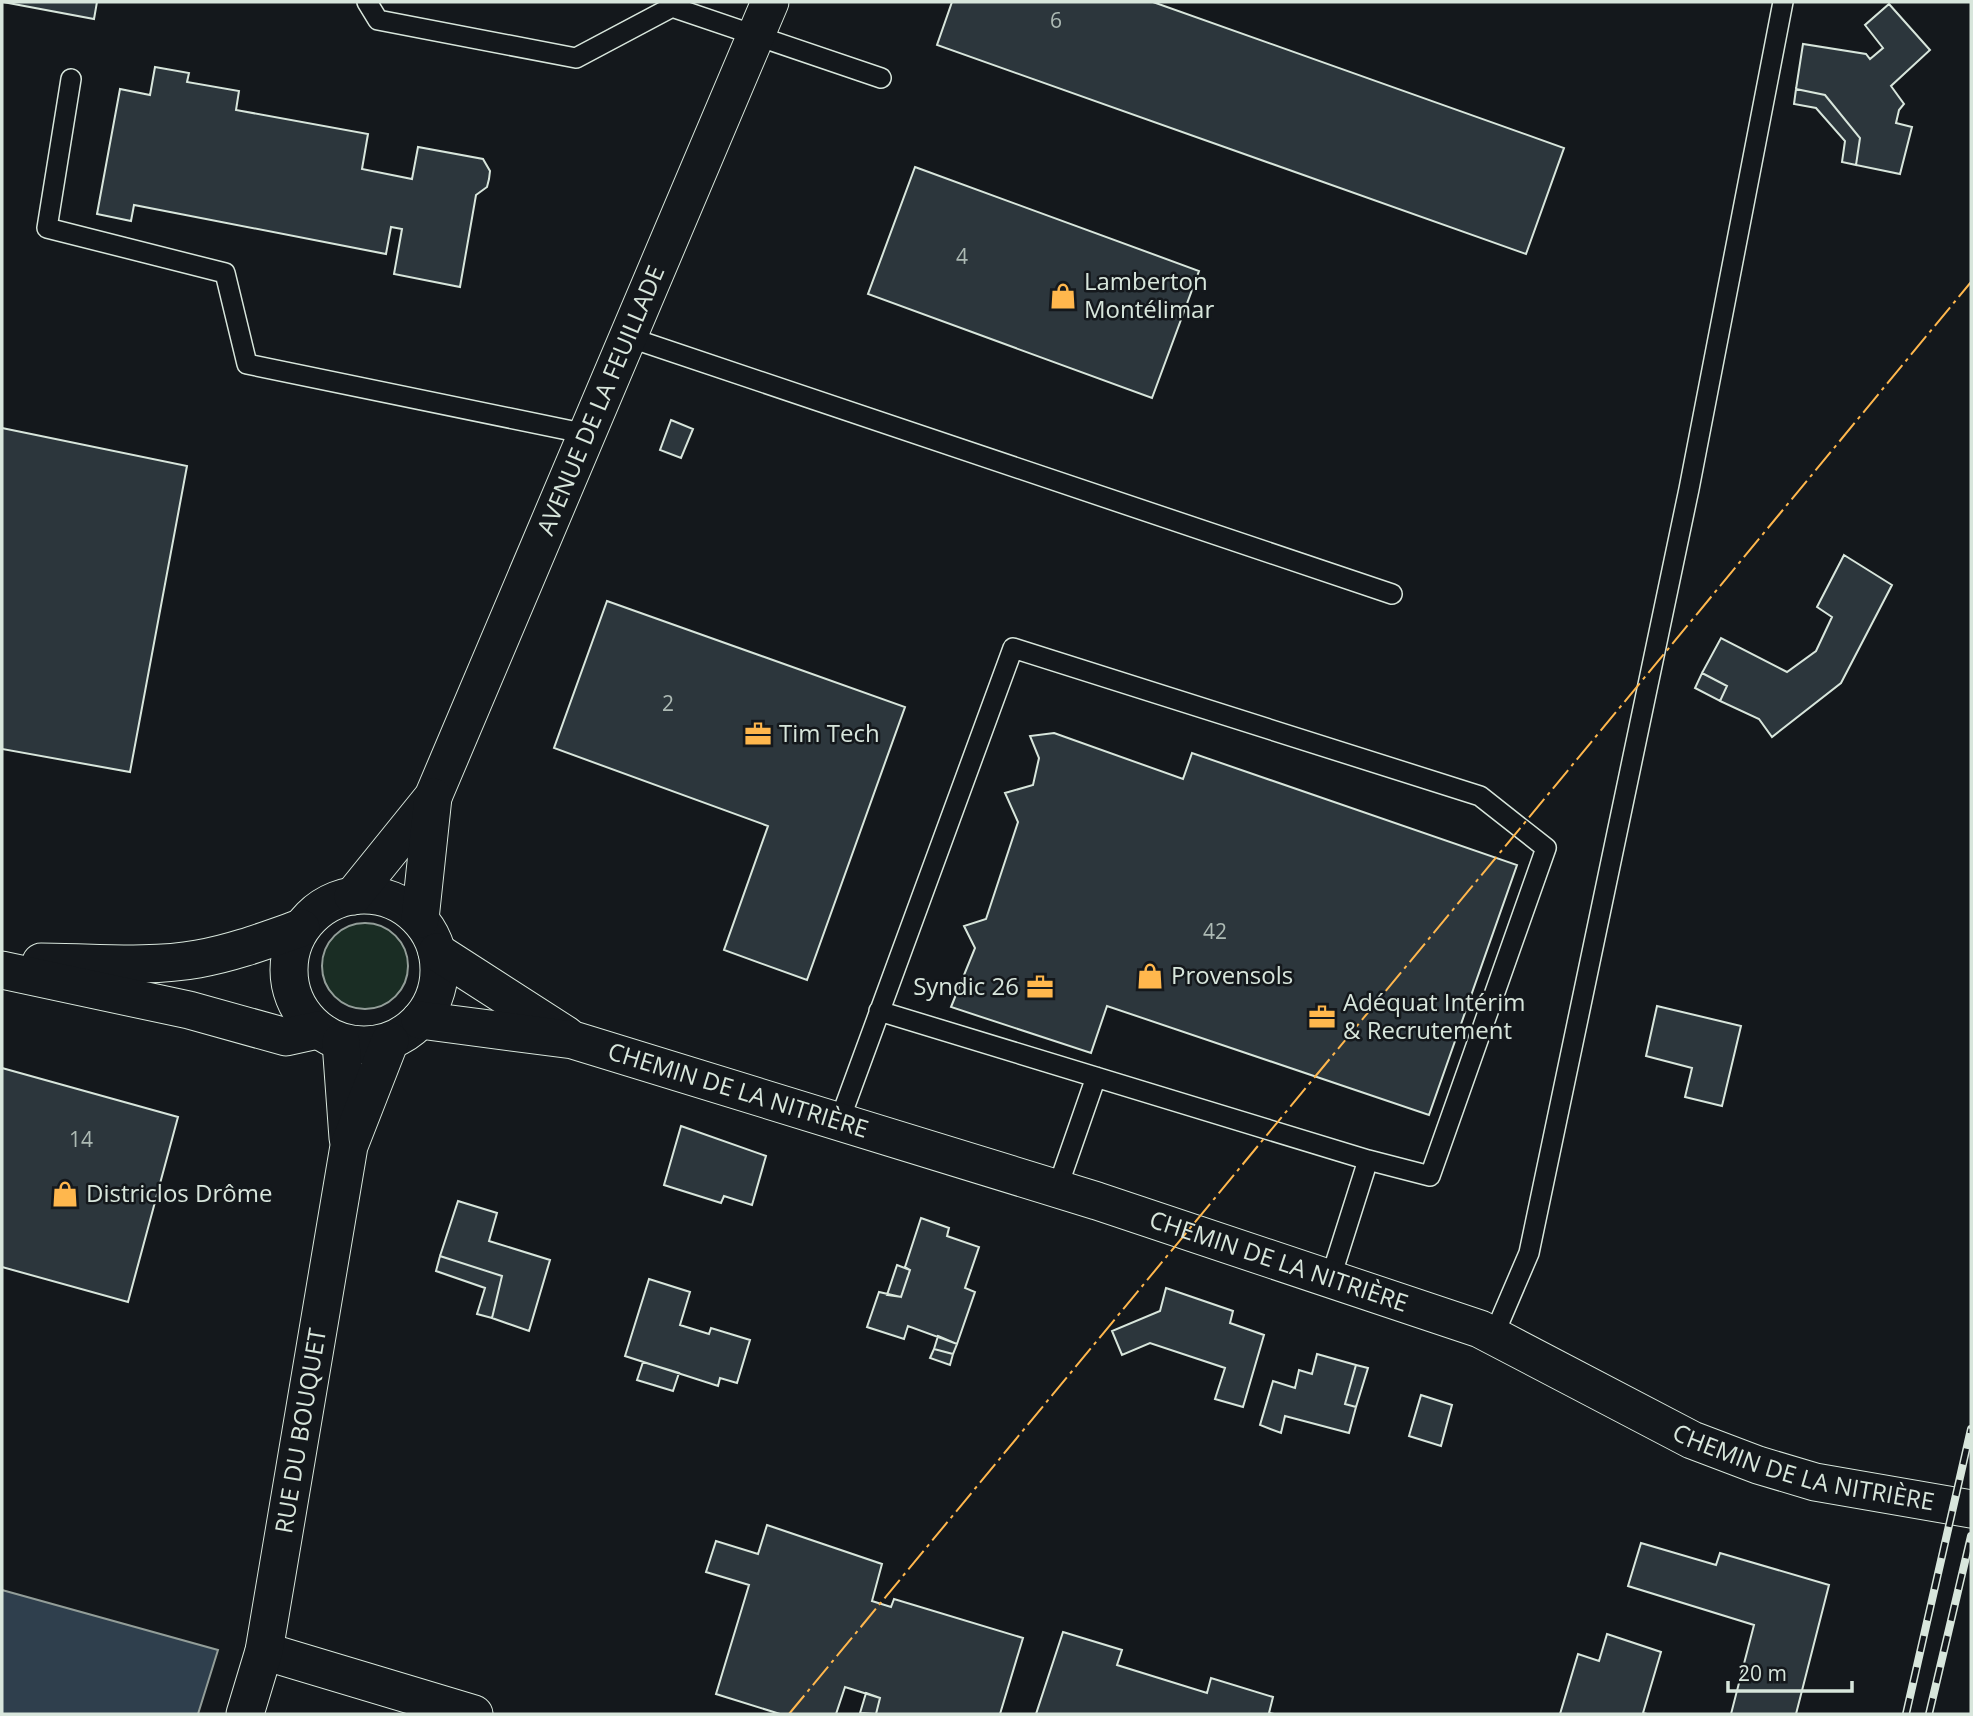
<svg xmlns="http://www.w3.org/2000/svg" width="1973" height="1716" font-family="'Open Sans',sans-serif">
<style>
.green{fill:#1a2d24;stroke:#939e99;stroke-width:2}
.water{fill:#2f3f4d;stroke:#939e99;stroke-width:2}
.building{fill:#2c363c;stroke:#d8e6dc;stroke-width:2}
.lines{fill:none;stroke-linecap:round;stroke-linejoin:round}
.service-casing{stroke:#d8e6dc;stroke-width:22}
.minor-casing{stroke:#d8e6dc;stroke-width:39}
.service{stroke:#14181c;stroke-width:19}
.minor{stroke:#14181c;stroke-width:37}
.rail-casing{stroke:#d8e6dc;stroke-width:8}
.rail{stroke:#14181c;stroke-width:5;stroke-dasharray:16;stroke-linecap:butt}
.power{stroke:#ffb74d;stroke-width:2;stroke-dasharray:24 5 3.5 5;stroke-linecap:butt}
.labels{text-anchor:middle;stroke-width:5;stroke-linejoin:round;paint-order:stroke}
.number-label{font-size:21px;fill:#adbab4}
.poi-label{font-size:24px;fill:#d8e6dc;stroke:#14181c;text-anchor:start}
.street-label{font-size:24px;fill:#d8e6dc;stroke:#14181c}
</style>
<rect width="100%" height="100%" fill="#14181c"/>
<path class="green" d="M322 966a43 43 0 1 1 86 0a43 43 0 1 1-86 0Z"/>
<path class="water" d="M2 1590 218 1650 198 1714H2Z"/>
<path class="building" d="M3 2H97L94 19Z
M952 2H1153L1564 148 1526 254 937 45Z
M1889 4 1930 50 1891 86 1904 104 1899 110 1896 123 1912 127 1900 174 1856 165 1860 138 1825 95 1796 89 1803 44 1866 54 1870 59 1883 48 1865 25Z
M155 67 189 73 187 82 239 91 236 110 368 134 362 169 412 179 418 147 483 159 490 171 489 179 487 187 476 195 460 287 394 274 402 229 391 227 386 254 134 205 131 221 97 214 120 89 150 95Z
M1796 89 1825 95 1860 138 1856 165 1842 162 1845 141 1816 108 1794 104Z
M915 167 1199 271 1152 398 868 294Z
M671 420 693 429 681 458 660 450Z
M2 428 187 466 130 772 2 749Z
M1844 555 1892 585 1841 683 1772 737 1759 719 1720 701 1727 686 1702 673 1721 638 1787 672 1816 651 1832 617 1817 607Z
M607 601 905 707 807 980 724 950 768 826 554 748Z
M1702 673 1727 686 1720 701 1695 688Z
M1054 733 1183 779 1192 753 1517 865 1429 1115 1107 1006 1091 1053 951 1007 975 948 964 926 986 919 1018 822 1005 793 1033 785 1039 758 1030 736Z
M1657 1006 1741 1026 1722 1106 1685 1097 1692 1068 1646 1056Z
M2 1068 178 1117 128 1302 2 1267Z
M681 1126 766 1156 752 1205 724 1196 721 1203 664 1185Z
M458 1201 497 1213 489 1241 550 1260 529 1331 492 1318 502 1276 440 1256Z
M921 1218 949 1228 947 1236 979 1247 965 1288 975 1292 957 1344 908 1326 904 1339 867 1327 879 1292 901 1297 910 1270 905 1267Z
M440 1256 502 1276 492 1318 477 1314 485 1288 436 1271Z
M897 1265 910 1270 901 1297 887 1295Z
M649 1279 690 1292 680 1325 709 1334 711 1328 750 1340 737 1383 720 1378 718 1386 625 1356Z
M1166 1288 1233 1311 1230 1323 1264 1335 1243 1407 1215 1399 1225 1368 1150 1343 1122 1355 1112 1331 1160 1311Z
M938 1336 957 1344 953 1354 934 1349Z
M934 1349 953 1354 950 1365 930 1358Z
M1317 1354 1356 1365 1345 1404 1356 1407 1349 1433 1285 1416 1281 1433 1260 1425 1273 1381 1295 1388 1299 1370 1312 1374Z
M643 1362 679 1373 673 1391 637 1380Z
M1356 1365 1368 1368 1356 1407 1345 1404Z
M1421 1395 1452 1405 1441 1446 1409 1436Z
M767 1525 882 1564 872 1601 891 1607 894 1599 1023 1638 1000 1714H876L880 1698 845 1687 836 1714H780L716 1694 749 1585 706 1572 716 1541 758 1554Z
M1641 1543 1716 1565 1720 1553 1829 1585 1796 1714H1731L1754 1625 1628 1586Z
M1063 1632 1122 1650 1117 1665 1207 1693 1211 1678 1273 1697 1269 1713 1274 1714H1036Z
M1607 1634 1661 1652 1643 1713 1647 1714H1560L1578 1654 1599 1661Z
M866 1693 880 1698 876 1714 860 1713Z"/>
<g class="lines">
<g class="service-casing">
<path id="service" d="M367 2 378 20 576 58 672 7 881 78
M71 79 47 228 225 273 247 364 587 434
M628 337 1392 594
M839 1122 1013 648 1480 796 1546 848 1430 1176 1368 1160 879 1011
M1057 1189 1096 1077
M1330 1280 1368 1160
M1493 1337 1529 1253 1689 489 1783 2"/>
</g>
<g class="minor-casing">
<g id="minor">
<circle cx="364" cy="970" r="75"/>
<path id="s1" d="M353 896 433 797 770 2"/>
<path d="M420 919 433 797"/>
<path d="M437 952 566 1035"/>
<path d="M41 962C91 962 149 968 198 959 233 953 267 940 301 928"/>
<path d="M2 970 189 1010 286 1037 318 1030"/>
<path id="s2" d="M420 1020 573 1040 1097 1201 1480 1329 1692 1440 1758 1465 1815 1482 1971 1509"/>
<path d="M341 1042 348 1138"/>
<path d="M264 1651 474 1714"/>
<path id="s3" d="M245 1714 264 1651 349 1146 390 1041"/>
</g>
</g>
<use href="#service" class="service"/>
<use href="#minor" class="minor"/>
<g class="rail-casing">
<path id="rail" d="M1906 1714 1971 1429
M1929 1714 1971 1536"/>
</g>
<use href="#rail" class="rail"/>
<path class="power" d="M789 1714 1971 282"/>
</g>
<defs>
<g id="shop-bare" transform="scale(2.1)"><path d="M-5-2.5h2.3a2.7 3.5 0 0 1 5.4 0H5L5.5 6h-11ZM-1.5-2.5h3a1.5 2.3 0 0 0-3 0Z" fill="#ffb74d" stroke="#14181c" stroke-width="2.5" paint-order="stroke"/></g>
<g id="office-bare" transform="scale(2.1)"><path d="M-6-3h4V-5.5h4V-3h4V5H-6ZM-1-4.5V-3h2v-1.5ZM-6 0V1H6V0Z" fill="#ffb74d" stroke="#14181c" stroke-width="2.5" paint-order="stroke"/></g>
</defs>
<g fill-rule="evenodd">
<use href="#shop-bare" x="1063" y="296"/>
<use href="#office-bare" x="758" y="734"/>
<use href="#shop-bare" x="1150" y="976"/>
<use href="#office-bare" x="1040" y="987"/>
<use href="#office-bare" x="1322" y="1017"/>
<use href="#shop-bare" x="65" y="1194"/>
</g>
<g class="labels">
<g class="number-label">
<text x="1056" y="28">6</text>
<text x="962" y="264">4</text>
<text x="668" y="711">2</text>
<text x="1215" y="939">42</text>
<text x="81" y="1147">14</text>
</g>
<g class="poi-label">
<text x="1084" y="290">Lamberton<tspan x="1084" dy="28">Montélimar</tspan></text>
<text x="779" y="742">Tim Tech</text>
<text x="1171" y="984">Provensols</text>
<text x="1019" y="995" text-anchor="end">Syndic 26</text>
<text x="1343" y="1011">Adéquat Intérim<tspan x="1343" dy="28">&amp; Recrutement</tspan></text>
<text x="86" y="1202">Districlos Drôme</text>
</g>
<g class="street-label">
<text dy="8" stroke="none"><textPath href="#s1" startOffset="558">AVENUE DE LA FEUILLADE</textPath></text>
<text dy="8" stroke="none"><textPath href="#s2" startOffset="327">CHEMIN DE LA NITRIÈRE</textPath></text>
<text dy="8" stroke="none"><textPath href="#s2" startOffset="894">CHEMIN DE LA NITRIÈRE</textPath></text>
<text dy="8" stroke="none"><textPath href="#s3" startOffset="289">RUE DU BOUQUET</textPath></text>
<text dy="8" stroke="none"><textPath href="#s2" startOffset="1461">CHEMIN DE LA NITRIÈRE</textPath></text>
</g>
</g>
<rect width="1973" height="1716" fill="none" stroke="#d8e6dc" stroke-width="7"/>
<path d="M1728 1681v10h124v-10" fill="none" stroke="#d8e6dc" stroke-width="3.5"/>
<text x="1738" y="1681" font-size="21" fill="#d8e6dc" stroke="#14181c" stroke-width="5" paint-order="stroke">20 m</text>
</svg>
